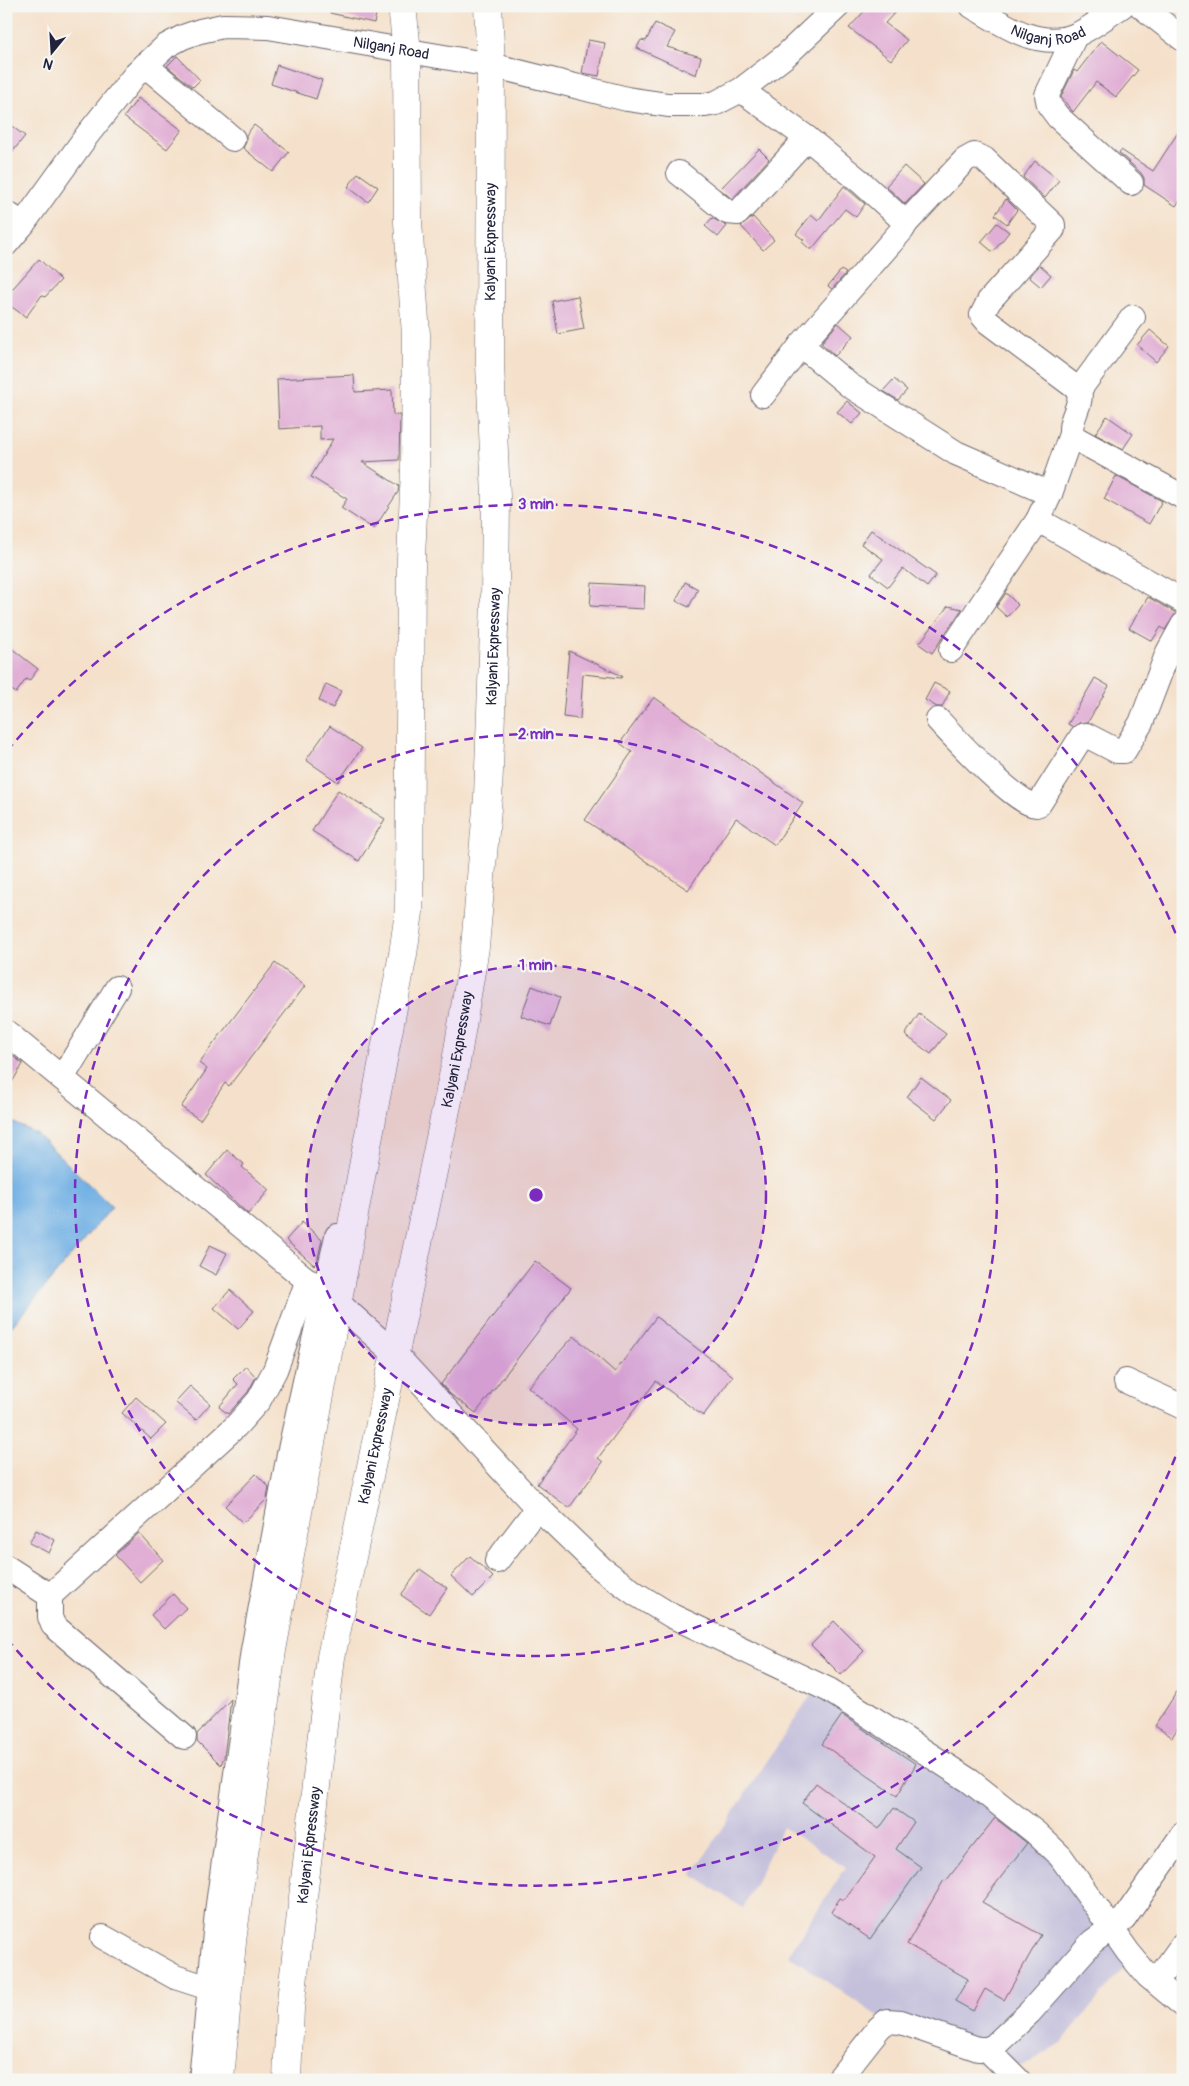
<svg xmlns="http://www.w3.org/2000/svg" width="1189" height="2086" font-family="Pangolin,sans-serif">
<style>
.industrial{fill:#c4c0db}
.water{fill:#71b0e4;stroke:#4a6990}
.building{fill:#e1afd5}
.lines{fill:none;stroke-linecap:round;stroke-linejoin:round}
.minor-casing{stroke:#6c656d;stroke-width:26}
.highway-casing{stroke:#6c656d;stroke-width:29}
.minor{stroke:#fff;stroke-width:24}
.highway{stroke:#fff;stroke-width:28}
.ring{fill:none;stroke:#7b2cbf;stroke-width:2.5;stroke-dasharray:9 6}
.labels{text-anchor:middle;stroke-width:4.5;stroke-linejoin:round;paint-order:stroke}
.street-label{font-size:15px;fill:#22223b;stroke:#f6f6f2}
.centre{fill:#7b2cbf;stroke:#f6f6f2;stroke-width:2.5}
.ring-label{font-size:15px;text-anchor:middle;font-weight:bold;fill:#7b2cbf;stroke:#f6f6f2;stroke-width:4.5;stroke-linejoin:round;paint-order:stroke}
</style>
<rect width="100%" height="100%" fill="#f6f6f2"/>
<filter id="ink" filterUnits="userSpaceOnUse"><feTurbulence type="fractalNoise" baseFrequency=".02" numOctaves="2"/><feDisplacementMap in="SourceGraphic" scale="10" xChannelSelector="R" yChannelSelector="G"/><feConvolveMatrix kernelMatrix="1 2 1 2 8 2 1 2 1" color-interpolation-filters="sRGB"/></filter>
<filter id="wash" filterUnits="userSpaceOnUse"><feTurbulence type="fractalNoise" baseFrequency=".0096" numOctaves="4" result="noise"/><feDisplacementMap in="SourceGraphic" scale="20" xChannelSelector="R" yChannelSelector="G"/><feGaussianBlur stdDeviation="1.12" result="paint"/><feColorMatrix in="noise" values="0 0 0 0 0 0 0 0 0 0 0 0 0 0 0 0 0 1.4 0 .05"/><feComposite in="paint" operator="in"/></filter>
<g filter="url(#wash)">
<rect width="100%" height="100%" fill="#f5e1cb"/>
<path class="industrial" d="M816 1687 1051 1850 1126 1965 1060 2044 1032 2061 1002 2074 886 2022 788 1955 846 1867 783 1827 743 1908 692 1875Z"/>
<path class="water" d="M6 1119 37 1134 112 1207 6 1333Z"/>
<g id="blocks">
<path class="building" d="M331 6H378L374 23 330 13Z
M869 6H901L885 23 907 40 891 60 849 28Z
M655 23 675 32 667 47 701 57 696 75 637 48 641 40 646 41Z
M588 40 605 43 599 76 582 73Z
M1101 41 1138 70 1116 97 1096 82 1073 112 1061 97 1074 70 1077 72Z
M177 56 200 80 193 87 167 66Z
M277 65 322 80 316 99 271 84Z
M138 98 182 130 167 149 124 117Z
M6 122 25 136 6 160Z
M254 125 289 152 273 172 243 148 246 142V135Z
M1183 125V196L1176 206 1144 185V178L1141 173 1119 153 1121 150 1153 171Z
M759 149 769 159 732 199 720 189Z
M1035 161 1059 180 1045 198 1023 177Z
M904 166 924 184 905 204 886 186Z
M358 173 378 187 368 202 348 187Z
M844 186 865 204 856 217 845 209 811 250 802 242 804 240 796 234 811 215 818 221Z
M1006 199 1017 210 1007 224 995 215Z
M753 217 774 240 763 250 741 226Z
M712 218 727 226 718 237 705 226Z
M997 223 1009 232 993 252 981 242Z
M39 259 61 280 45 297 42 295 26 317 6 303V296Z
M1040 265 1051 275 1041 287 1029 277Z
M841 270 846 273 832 289 828 286Z
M578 296 584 329 558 334 552 301Z
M838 323 853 336 835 356 821 343Z
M1150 330 1169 346 1156 362 1137 345Z
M354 375 355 392 392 390 393 415H400L399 460 362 462 399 486 398 492 374 529 341 508 347 499 311 477 333 439 320 440V426L279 429 277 379Z
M894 379 907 390 898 400 883 391Z
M847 401 862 413 852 424 837 412Z
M1107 416 1133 434 1123 449 1095 434Z
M1116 476 1162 501 1149 524 1104 499Z
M871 530 936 575 927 587 903 568 888 587 871 574 883 559 861 544Z
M685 582 698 589 689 607 676 601Z
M592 583 645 586 644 609 590 606Z
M1006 593 1018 605 1007 617 996 607Z
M1148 597 1176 613 1165 630 1161 627 1152 641 1129 628Z
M948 606 962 609 932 653 919 644Z
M6 644 38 669 29 681 26 679 16 693 6 686Z
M569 651 622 676 621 678 583 674 580 719 563 717Z
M1095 678 1109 686 1088 722 1079 723 1073 727 1068 724Z
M934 683 950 691 942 707H937L925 700Z
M326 684 341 691 333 708 319 701Z
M654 697 803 803 775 845 736 818 688 890 585 820 632 752 620 743Z
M330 726 362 748 338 782 306 760Z
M338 790 385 819 359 861 312 831Z
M275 963 305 986 229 1086 225 1083 200 1120 181 1107 207 1069 199 1063Z
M532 986 560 997 550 1026 521 1016Z
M919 1014 946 1034 931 1054 905 1035Z
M6 1050 23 1064 6 1092Z
M921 1077 951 1100 936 1119 907 1097Z
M227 1150 244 1164 242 1167 269 1190 248 1214 206 1175Z
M302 1222 322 1240 317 1262 314 1265 286 1240Z
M210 1245 227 1253 216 1275 199 1266Z
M535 1261 571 1288 476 1413 450 1394 441 1384Z
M230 1290 254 1311 238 1329 214 1308Z
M656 1317 733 1376 703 1416 656 1381 598 1458 603 1462 569 1508 537 1484 577 1429 528 1387 574 1336 615 1372Z
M246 1366 256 1377 248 1392 228 1414 219 1407 238 1384 233 1379Z
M190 1386 210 1404 196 1420 175 1402Z
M136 1397 166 1424 151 1439 122 1413Z
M256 1474 269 1487 267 1499 243 1523 225 1506Z
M36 1530 55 1540 49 1553 29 1543Z
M139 1533 163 1560 140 1582 115 1555Z
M470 1556 493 1577 473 1597 451 1576Z
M420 1569 447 1588 429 1614 401 1595Z
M173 1594 186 1608 164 1629 151 1615Z
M834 1621 864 1651 841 1675 811 1645Z
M1183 1682V1720L1172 1737 1155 1726Z
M231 1699 224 1757 221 1765 197 1741V1734Z
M842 1715 916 1764 897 1796 822 1744Z
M816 1783 879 1829 894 1808 914 1822 896 1849 921 1867 870 1939 831 1912 840 1898 844 1900 875 1857 802 1803Z
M995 1818 1027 1843 982 1902 1041 1935 1004 2000 985 1989 973 2011 955 2001 968 1979 907 1944 944 1880 946 1881Z"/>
</g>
</g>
<g filter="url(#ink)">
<use href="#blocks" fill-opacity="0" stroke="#6c656d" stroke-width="1"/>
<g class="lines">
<g class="minor-casing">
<g id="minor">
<path id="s1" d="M972 6C1003 24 1038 51 1076 35 1092 28 1106 16 1122 6"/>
<path d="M1141 6 1183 39"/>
<path d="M1075 36 1047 95 1049 105 1058 117 1131 183"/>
<path d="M145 65 233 139"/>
<path d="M741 90 807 138 861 182 906 223 902 230 801 345 763 395"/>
<path d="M679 173 727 212 738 213 807 138"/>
<path d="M6 213 23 224"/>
<path d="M906 223 965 160 974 155 984 159 1053 225V229L989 301 982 315 988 322 1079 390C1084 405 1065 423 1073 437L1183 497"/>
<path id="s2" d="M6 244 23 224 88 134 135 75 166 46 183 37 200 31 223 26 268 27 491 65 627 99 668 105H705L716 103 741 90 785 56 838 6"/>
<path d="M801 345 849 385 956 453 1050 494"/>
<path d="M1079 390 1133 317"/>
<path d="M1038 520 1183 601"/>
<path d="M951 650 1038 520 1050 494 1071 434"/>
<path d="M938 720C953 736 1016 805 1036 805L1039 804 1082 736 1086 735 1117 751H1124L1141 723 1168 652 1183 625"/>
<path d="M6 1032 324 1294 337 1302 395 1354 528 1498 602 1569 636 1594 672 1616 829 1690 970 1781 1036 1833 1061 1857 1128 1952 1148 1976 1183 2005"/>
<path d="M62 1078 117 988"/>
<path d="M1126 1381 1183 1407"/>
<path d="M497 1561 538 1507"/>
<path d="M6 1567 46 1593 54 1592 236 1426 259 1400 275 1370 308 1280"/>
<path d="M50 1594V1617L53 1625 184 1737"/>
<path d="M103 1937 175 1977 209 1988"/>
<path d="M1156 1982 1183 1944"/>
<path d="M987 2049 1018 2080"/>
<path d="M201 2080 217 1912 253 1650 289 1454 337 1236"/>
<path d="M838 2080 879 2028 887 2021 901 2022 978 2049H987L994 2046 1030 2012 1092 1942 1124 1919 1183 1834"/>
</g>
</g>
<g class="highway-casing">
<g id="highway">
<path d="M220 2080 232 1941 272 1650 403 954 409 912 411 558 415 469 416 335 408 222 407 51 402 6"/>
<path id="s3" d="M287 2080 290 2009 331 1657 456 1062 475 947 488 797 495 600 496 497 490 364 491 65 488 6"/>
</g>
</g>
<use href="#minor" class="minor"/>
<use href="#highway" class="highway"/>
</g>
</g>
<circle cx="536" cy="1195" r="230" fill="#7b2cbf" fill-opacity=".12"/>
<g class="ring">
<circle cx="536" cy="1195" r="230"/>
<circle cx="536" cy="1195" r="461"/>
<path d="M1181 1443A691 691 0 0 1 7 1639M7 751A691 691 0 0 1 1181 947"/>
</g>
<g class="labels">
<g class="street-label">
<text dy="5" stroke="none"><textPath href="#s1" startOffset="84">Nilganj Road</textPath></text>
<text dy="5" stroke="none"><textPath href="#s2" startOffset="486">Nilganj Road</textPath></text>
<text dy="5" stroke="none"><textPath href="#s3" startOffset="1856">Kalyani Expressway</textPath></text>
<text dy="5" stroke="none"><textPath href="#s3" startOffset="1451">Kalyani Expressway</textPath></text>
<text dy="5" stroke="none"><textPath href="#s3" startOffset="1046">Kalyani Expressway</textPath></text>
<text dy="5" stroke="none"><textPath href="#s3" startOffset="641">Kalyani Expressway</textPath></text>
<text dy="5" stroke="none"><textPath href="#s3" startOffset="236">Kalyani Expressway</textPath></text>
</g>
</g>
<circle cx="536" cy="1195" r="8" class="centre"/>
<g class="ring-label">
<text x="536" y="509">3 min</text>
<text x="536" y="739">2 min</text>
<text x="536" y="970">1 min</text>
</g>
<rect width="1189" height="2086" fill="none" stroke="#f6f6f2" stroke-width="25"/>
<g transform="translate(52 52) rotate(198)" stroke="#f6f6f2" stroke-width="4" paint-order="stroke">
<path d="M0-4L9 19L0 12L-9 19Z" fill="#22223b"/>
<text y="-8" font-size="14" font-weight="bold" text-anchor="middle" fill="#22223b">N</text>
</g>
</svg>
